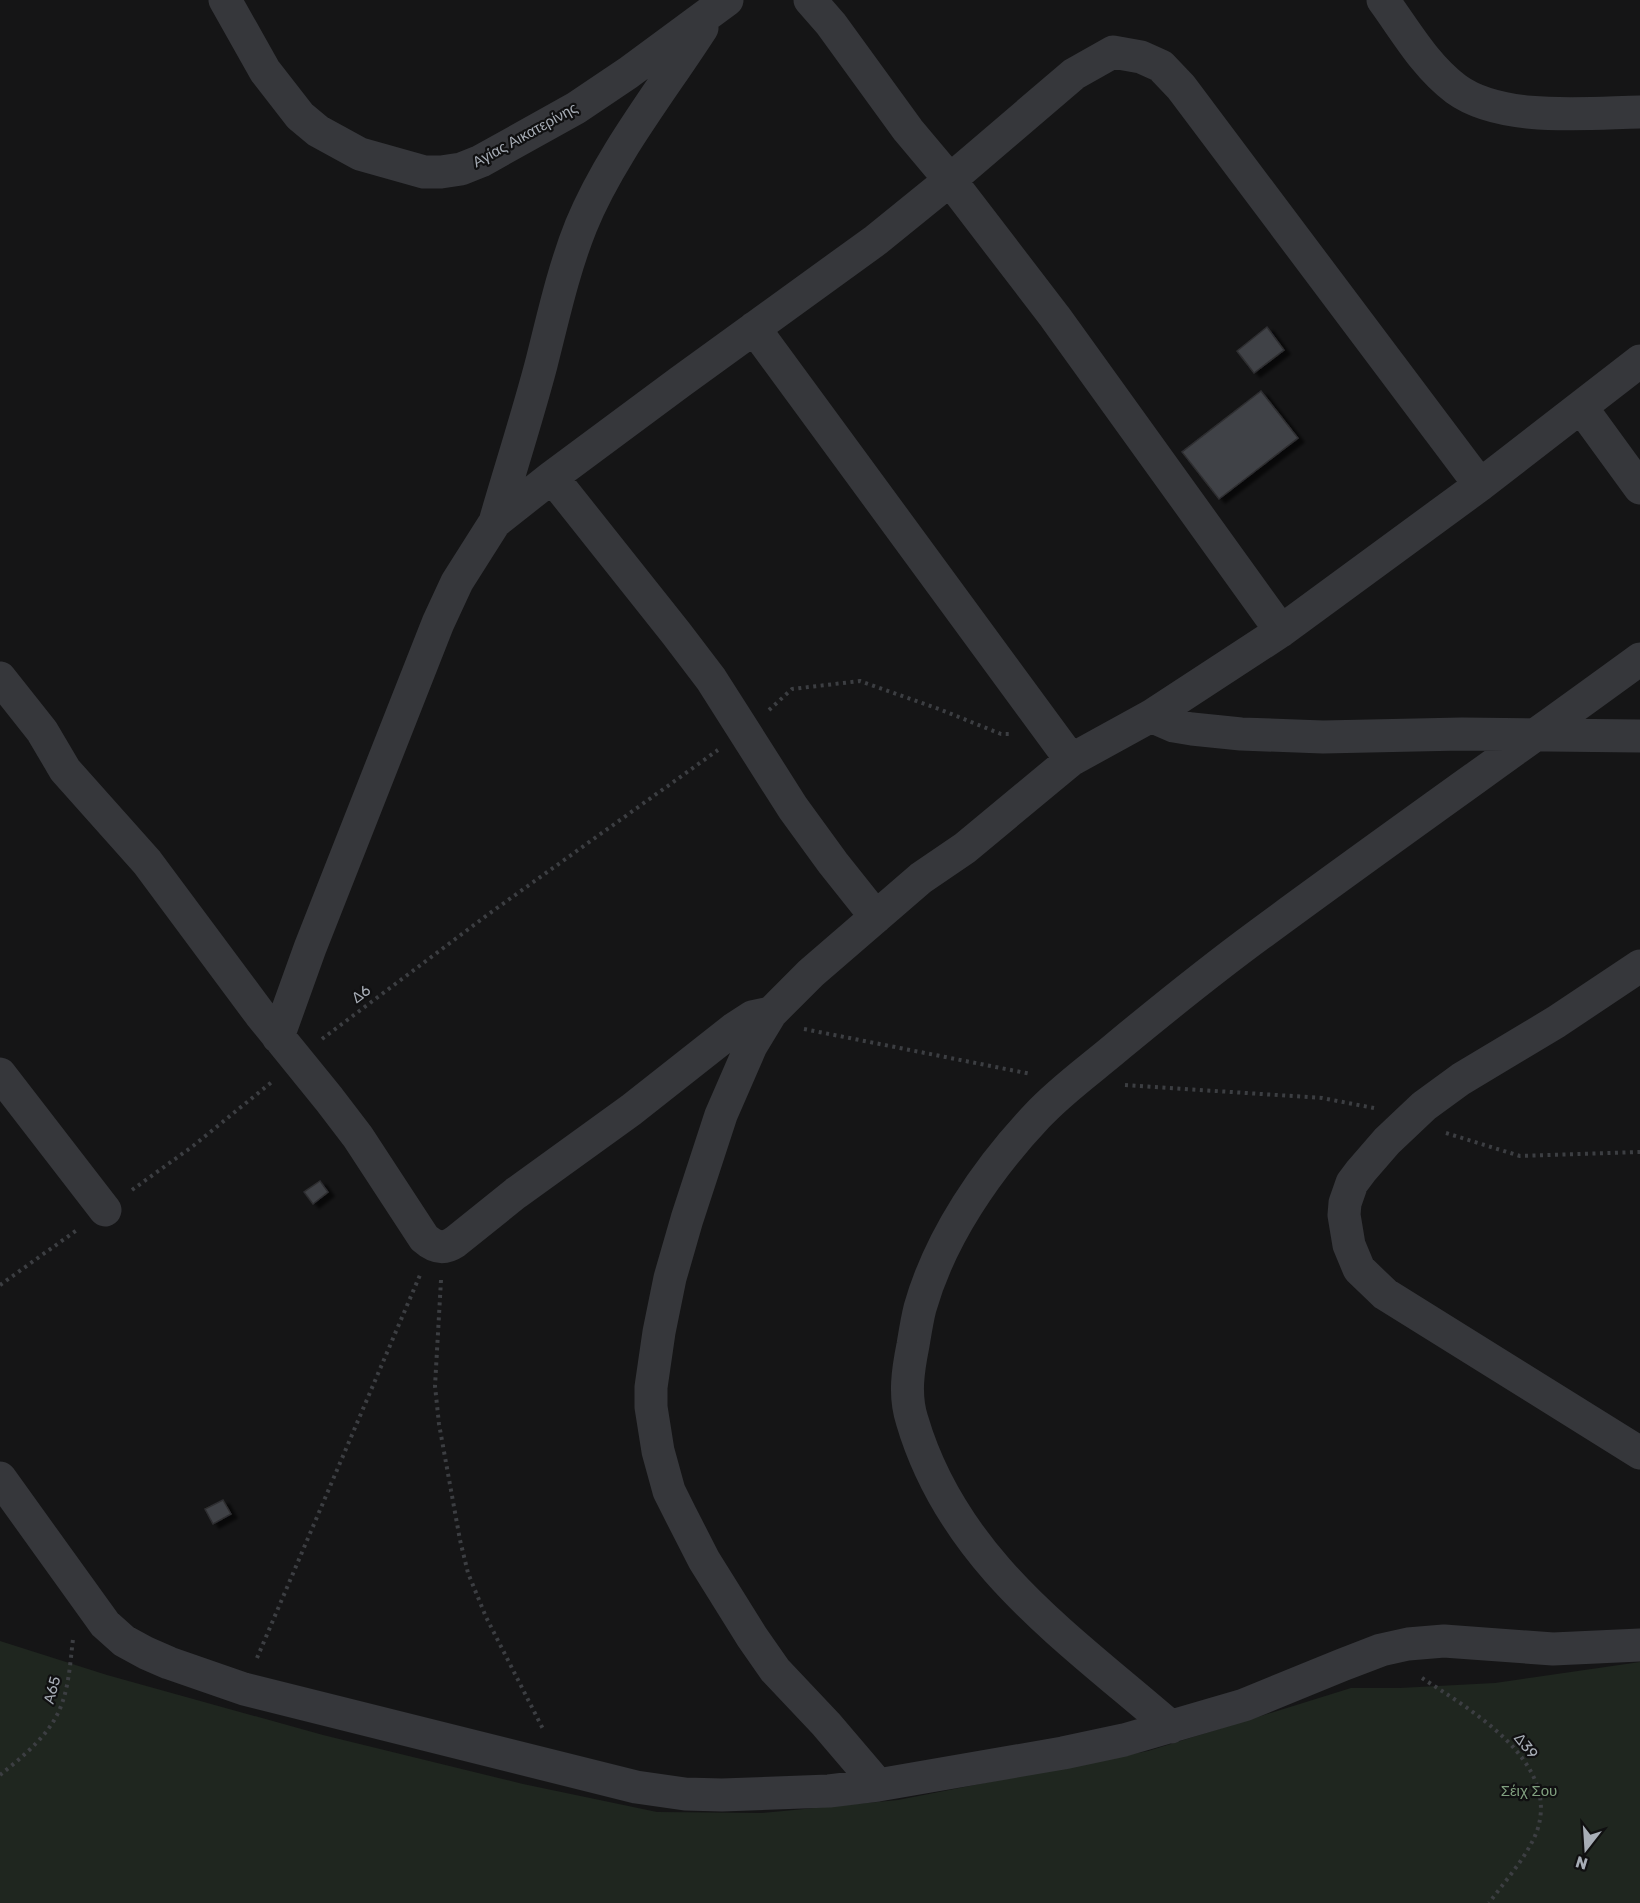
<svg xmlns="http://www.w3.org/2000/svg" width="1640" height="1903" font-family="Rubik,sans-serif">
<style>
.green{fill:#1f261f}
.building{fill:#414346;stroke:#2f2f32;stroke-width:1.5;filter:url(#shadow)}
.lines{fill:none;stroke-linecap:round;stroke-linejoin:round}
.path{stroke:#3c3e42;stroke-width:4;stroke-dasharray:3 4.5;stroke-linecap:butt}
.minor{stroke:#36373b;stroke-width:33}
.labels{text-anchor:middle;stroke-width:4.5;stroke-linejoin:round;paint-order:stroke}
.street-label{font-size:15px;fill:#a7adb6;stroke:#101011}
.park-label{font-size:15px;fill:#80a07f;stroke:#101011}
</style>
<defs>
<filter id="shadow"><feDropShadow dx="6" dy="4" stdDeviation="1.5" flood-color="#0009"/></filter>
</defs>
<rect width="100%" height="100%" fill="#151516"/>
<path class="green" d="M0 1641 107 1675 323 1735 523 1784 657 1812 761 1813 898 1800 1148 1751 1351 1688H1400L1495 1683 1640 1662V1903H0Z"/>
<path class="building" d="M1267 327 1284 350 1254 373 1237 351Z
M1261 391 1298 438 1219 499 1182 452Z
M320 1181 328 1192 313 1204 304 1192Z
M223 1500 231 1514 213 1524 205 1509Z"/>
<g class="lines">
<path class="path" d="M769 710 792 689 860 681 939 709 1001 734H1010
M804 1029 1031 1074
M322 1039 490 913 718 750
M1125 1085 1322 1098 1374 1108
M1446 1133 1520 1156 1640 1152
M132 1190 193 1146 273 1081
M441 1280 435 1386 439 1424 460 1540 468 1573 486 1617 543 1729
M0 1285 77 1230
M257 1658 420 1275
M1422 1678C1469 1709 1561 1761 1537 1831 1527 1857 1505 1881 1489 1903
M0 1775C21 1758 46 1738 58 1713 69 1690 70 1664 73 1639"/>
<path class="minor" d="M225 0 265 71 300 116 318 131 360 154 424 172H441L461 169 481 161 576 108 628 73 727 0
M810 0 831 24 908 130 950 180 1055 317 1281 631
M1383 0C1405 30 1425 66 1456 89 1501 122 1586 113 1640 112
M754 328 1071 760
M1581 407 1640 488
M552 477 676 633 711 679 793 808 833 863 876 917
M495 522C510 470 527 418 541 365 553 318 563 271 581 226 609 157 662 90 702 28
M0 678 42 731 65 770 147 862 260 1014 329 1099 358 1137 424 1238C434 1247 443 1250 455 1242L516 1193 631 1110 735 1028 752 1017 771 1013
M1151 716 1174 726 1192 729 1241 734 1323 737 1462 734 1640 736
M1640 966 1556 1022 1461 1079 1424 1106 1387 1141 1361 1171 1352 1183 1345 1203 1344 1215 1349 1245 1359 1269 1385 1294 1640 1453
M278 1037 310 948 438 623 457 582 495 522 552 477 680 382 876 240 950 180 1074 74 1113 52 1141 57 1161 66 1181 87 1480 485
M0 1074 105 1210
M0 1478 105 1624 124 1641 146 1653 169 1663 244 1689 636 1787 685 1794 722 1795 829 1791 878 1785 1063 1753 1124 1740 1244 1705 1342 1665 1381 1650 1408 1644 1444 1641 1553 1649 1640 1645
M1171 1727C1066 1636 953 1560 912 1420 904 1395 908 1370 913 1345 915 1333 917 1320 920 1308 940 1237 987 1169 1037 1116 1061 1090 1091 1069 1118 1046 1164 1008 1211 970 1260 934 1386 841 1514 751 1640 659
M878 1785 826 1724 775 1670 752 1637 704 1560 681 1515 669 1491 658 1451 651 1407V1387L659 1332 670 1278 687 1219 721 1115 751 1046 771 1013 811 973 921 878 965 848 1071 760 1151 716 1281 631 1480 485 1640 361"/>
</g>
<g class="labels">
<g class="street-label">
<text transform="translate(525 135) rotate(-29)" y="5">Αγίας Αικατερίνης</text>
<text transform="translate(361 994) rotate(-37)" y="5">Δ6</text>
<text transform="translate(52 1690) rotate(-75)" y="5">Α65</text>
<text transform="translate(1526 1746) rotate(51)" y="5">Δ39</text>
</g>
<g class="park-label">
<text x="1529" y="1796">Σέιχ Σου</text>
</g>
</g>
<g transform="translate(1586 1849) rotate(197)" stroke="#101011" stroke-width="4.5" paint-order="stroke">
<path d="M0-4.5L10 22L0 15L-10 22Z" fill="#a7adb6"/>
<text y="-9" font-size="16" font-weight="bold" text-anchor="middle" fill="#a7adb6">N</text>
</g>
</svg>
